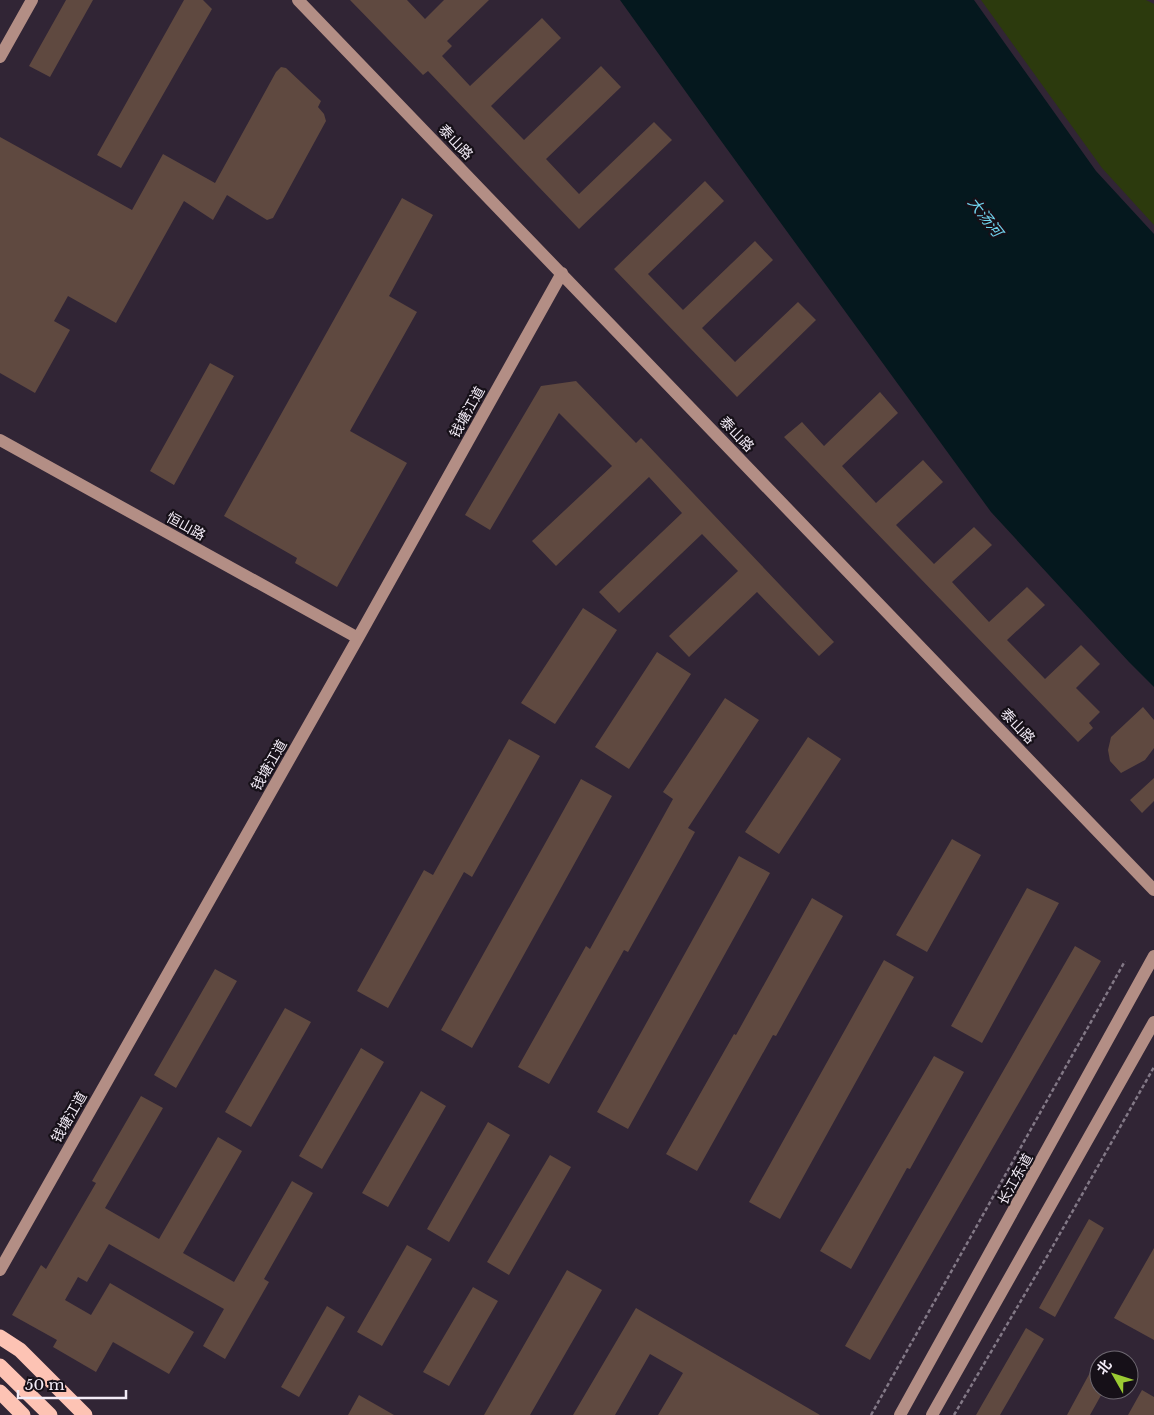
<svg xmlns="http://www.w3.org/2000/svg" width="1154" height="1415" font-family="'Libre Baskerville','Noto Sans SC',serif">
<style>
.green{fill:#2c3a0d}
.water{fill:#05181e}
.building{fill:#5f4940}
.lines{fill:none;stroke-linecap:round;stroke-linejoin:round}
.path{stroke:#827886;stroke-width:2.5;stroke-dasharray:4 2.5;stroke-linecap:butt}
.secondary{stroke:#b38e85;stroke-width:12}
.highway{stroke:#fdc3b4;stroke-width:15}
.labels{text-anchor:middle;stroke-width:4.5;stroke-linejoin:round;paint-order:stroke}
.street-label{font-size:14px;fill:#f2ebf6;stroke:#161018}
.water-label{font-size:15px;font-style:italic;fill:#70d3ed;stroke:#161018}
</style>
<rect width="100%" height="100%" fill="#312535"/>
<path class="green" d="M981 0H1146L1154 4V225L1102 168Z"/>
<path class="water" d="M620 0H974L1096 171 1154 234V687L1129 662 991 512 711 127Z"/>
<path class="building" d="M66 0H93L50 77 29 66Z
M184 0H203L212 9 121 168 97 155Z
M350 0H407L425 19 444 0H489L447 41 452 46 442 56 470 86 542 18 561 38 491 106 524 140 601 66 621 87 546 159 579 194 654 122 672 140 579 229 428 71 423 75Z
M281 67 286 68 321 101 318 107 324 114 326 121 273 218 267 220 227 195 213 220 184 201 116 323 68 296 54 321 70 330 35 393 0 373V137L132 210 163 154 215 183 276 72Z
M705 181 724 201 648 274 683 310 755 241 773 260 702 328 735 362 798 302 816 320 737 397 614 269Z
M402 198 433 215 389 296 417 312 350 431 407 463 337 587 295 563 297 558 224 516Z
M210 363 234 376 174 485 150 471Z
M576 381 636 443 641 438 834 642 819 656 757 592 689 657 669 636 738 571 702 534 619 613 599 592 682 513 649 477 556 566 532 541 612 466 559 413 490 530 465 515 541 386Z
M880 392 898 413 842 466 876 503 923 460 943 482 896 525 934 564 974 527 992 545 952 582 989 622 1027 587 1045 605 1007 640 1045 679 1081 645 1100 664 1076 688 1100 712 1089 723 1093 728 1078 742 784 437 802 422 824 446Z
M583 608 617 630 555 724 521 703Z
M657 652 691 674 629 769 595 747Z
M725 698 759 720 688 828 695 832 628 952 624 950 549 1084 518 1067 586 946 590 949 673 799 663 792Z
M1143 707 1154 720V748L1145 760 1121 773 1110 761 1108 750 1111 737Z
M808 737 841 759 779 854 745 832Z
M509 739 540 756 472 877 464 872 388 1008 357 991 424 870 433 875Z
M1154 778V801L1142 813 1130 800Z
M581 779 612 796 472 1048 441 1030Z
M952 839 981 855 927 952 896 935Z
M739 856 770 873 628 1129 597 1112Z
M1027 888 1059 903 982 1043 951 1026Z
M812 898 843 916 776 1036 773 1035 697 1171 666 1154 734 1034 736 1035Z
M1075 946 1101 961 870 1360 845 1346Z
M884 960 914 977 780 1219 749 1202Z
M215 969 237 981 176 1088 154 1075Z
M285 1008 311 1022 251 1127 225 1112Z
M361 1048 384 1062 322 1169 299 1156Z
M934 1056 964 1072 910 1169 907 1168 851 1269 820 1251Z
M421 1091 446 1106 388 1207 362 1193Z
M141 1096 163 1108 105 1208 159 1239 218 1137 242 1151 183 1253 234 1282 292 1181 313 1193 264 1279 269 1282 225 1359 203 1346 224 1309 109 1244 87 1282 78 1277 65 1300 91 1315 110 1283 194 1332 169 1374 113 1342 96 1372 53 1347 57 1340 12 1315 41 1265 46 1269 96 1183 92 1181Z
M488 1122 510 1135 449 1242 427 1229Z
M550 1155 571 1167 509 1275 487 1262Z
M1089 1219 1104 1228 1055 1317 1039 1308Z
M407 1245 432 1259 382 1346 357 1332Z
M1154 1248V1340L1114 1318Z
M567 1270 602 1290 530 1415H484Z
M473 1287 498 1301 449 1386 423 1372Z
M327 1306 345 1317 299 1397 281 1387Z
M636 1308 820 1415H658L683 1373 650 1354 615 1415H573Z
M1026 1328 1044 1339 1000 1415H976Z
M1099 1356V1390H1104L1090 1415H1067Z
M1142 1390 1154 1397V1415H1128Z
M359 1395 394 1415H348Z"/>
<g class="lines">
<path class="path" d="M871 1415 1125 961
M954 1415 1049 1253 1154 1067"/>
<path class="secondary" d="M298 0 1154 890
M0 57 32 0
M0 440 358 638
M0 1270 358 638 562 273
M900 1415 1154 956
M932 1415 1154 1022"/>
<path class="highway" d="M0 1337 20 1350 85 1415
M0 1366 50 1415
M0 1392 23 1415"/>
</g>
<g class="labels">
<g class="street-label">
<text transform="translate(456 142) rotate(46)" y="5">泰山路</text>
<text transform="translate(467 412) rotate(-61)" y="5">钱塘江道</text>
<text transform="translate(737 434) rotate(46)" y="5">泰山路</text>
<text transform="translate(186 526) rotate(29)" y="5">恒山路</text>
<text transform="translate(1018 726) rotate(46)" y="5">泰山路</text>
<text transform="translate(269 765) rotate(-60)" y="5">钱塘江道</text>
<text transform="translate(69 1117) rotate(-60)" y="5">钱塘江道</text>
<text transform="translate(1015 1179) rotate(-61)" y="5">长江东道</text>
</g>
<g class="water-label">
<text transform="translate(985 217) rotate(52)" y="5">大汤河</text>
</g>
</g>
<g transform="translate(1114 1375) rotate(309)"><circle r="24" fill="#161018" stroke="#6e6871"/>
<path d="M0-4L9 19L0 12L-9 19Z" fill="#9bcb33"/>
<text y="-8" font-size="14" font-weight="bold" text-anchor="middle" fill="#f2ebf6">北</text>
</g>
<path d="M18 1390v8h108v-8" fill="none" stroke="#f2ebf6" stroke-width="2.5"/>
<text x="25" y="1390" font-size="15" fill="#f2ebf6" stroke="#161018" stroke-width="4" paint-order="stroke">50 m</text>
</svg>
